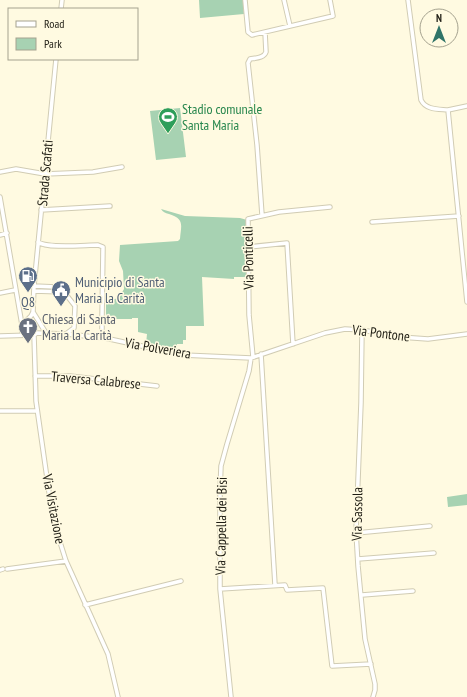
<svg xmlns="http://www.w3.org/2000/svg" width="467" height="697" font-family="'PT Sans Narrow',sans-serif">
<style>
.green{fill:#a7d2b2}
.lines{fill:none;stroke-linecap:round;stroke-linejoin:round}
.minor-casing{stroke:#d1ccb4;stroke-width:5.5}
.minor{stroke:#fff;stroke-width:3.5}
.labels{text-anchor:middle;stroke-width:3;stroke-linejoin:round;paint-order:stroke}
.leisure-label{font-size:14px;fill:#27864d;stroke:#fffae1;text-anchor:start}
.street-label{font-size:14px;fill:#1f1d14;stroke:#fffae1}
.service-label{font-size:14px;fill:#4e5e75;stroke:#fffae1;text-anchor:start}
.worship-label{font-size:14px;fill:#5b616d;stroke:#fffae1;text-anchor:start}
</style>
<rect width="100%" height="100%" fill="#fffae1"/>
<path class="green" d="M199 0H243L244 14 200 18Z
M180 108 186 157 156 160 150 111Z
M161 209 185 216 240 218 247 220 248 277H234V279L202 277 204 326H186V340H183V344H177V351L146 344 147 334 138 332V318H132V319H115V321H106V301L119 298 124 289 123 271 119 261 120 245 178 241 180 239C181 225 185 219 169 214 165 213 163 212 161 209Z
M467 494V505L448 507 447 497Z"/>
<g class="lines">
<g class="minor-casing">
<path id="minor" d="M245 0 248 32 252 35 333 16 330 0
M284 0 290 26
M408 0 421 100C426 110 438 109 448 110L467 302
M61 9 62 0
M448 110 467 106
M0 172 16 169 45 174 93 172 122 167
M0 197 22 325
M41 210 110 206
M262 215 257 145 248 63 250 59C256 58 264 58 266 52L265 32
M372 222 459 216
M0 235 7 233
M38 242C47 249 85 245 98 245L103 247 102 319V333L105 338
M248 247 287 243 293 344
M34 286 56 287 64 292
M34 291 64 292 75 306 74 328 66 334
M0 293 15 290
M33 312 46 333
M362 330 361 403 356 531 358 566 365 639 375 684V690L373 697
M22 334V325L31 316 33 312 34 286 56 59
M34 335 36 401 53 520 66 561 108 654 118 697
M0 336 34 335 37 333 66 334 105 338 183 355 251 358 325 333 345 329 362 330 400 337 428 339 467 334
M261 354 275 585
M253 357 249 315 248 219 279 212 330 207
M35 376H70L157 386
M0 411H37
M356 533 430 526
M358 559 434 553
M7 569 66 561
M0 570 3 569
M220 589 285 585 287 590 323 588 332 666 371 664
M362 595 413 591
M85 605 181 581
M231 697 220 589V492L221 466 227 444 249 371 251 358"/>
</g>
<use href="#minor" class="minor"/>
</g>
<defs>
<g id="stadium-pin" transform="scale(1)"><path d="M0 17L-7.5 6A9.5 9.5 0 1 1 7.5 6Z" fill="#2e9e5b" stroke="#fffae1"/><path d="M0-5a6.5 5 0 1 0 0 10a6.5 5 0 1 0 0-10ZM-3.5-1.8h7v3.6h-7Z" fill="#fff"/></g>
<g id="fuel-pin" transform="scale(1)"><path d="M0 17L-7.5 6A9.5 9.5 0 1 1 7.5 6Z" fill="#5c6f8a" stroke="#fffae1"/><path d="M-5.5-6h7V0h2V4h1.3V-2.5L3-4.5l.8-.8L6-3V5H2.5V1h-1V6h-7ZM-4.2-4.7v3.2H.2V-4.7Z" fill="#fff"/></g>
<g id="civic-pin" transform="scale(1)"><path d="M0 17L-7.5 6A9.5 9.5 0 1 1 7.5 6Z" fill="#5c6f8a" stroke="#fffae1"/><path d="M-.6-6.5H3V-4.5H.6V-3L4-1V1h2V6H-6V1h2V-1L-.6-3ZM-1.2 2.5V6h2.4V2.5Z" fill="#fff"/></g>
<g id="church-pin" transform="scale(1)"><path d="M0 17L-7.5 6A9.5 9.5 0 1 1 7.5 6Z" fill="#6b7280" stroke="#fffae1"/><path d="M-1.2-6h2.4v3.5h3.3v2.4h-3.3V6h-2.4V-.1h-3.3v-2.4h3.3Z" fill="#fff"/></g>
</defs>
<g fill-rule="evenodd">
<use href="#stadium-pin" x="168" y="117"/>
<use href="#fuel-pin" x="28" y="276"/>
<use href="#civic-pin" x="61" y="290"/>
<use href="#church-pin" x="28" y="327"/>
</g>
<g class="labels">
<g class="leisure-label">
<text x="182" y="114">Stadio comunale<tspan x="182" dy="16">Santa Maria</tspan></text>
</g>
<g class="street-label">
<text transform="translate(45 173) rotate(-85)" y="5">Strada Scafati</text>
<text transform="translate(248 258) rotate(-91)" y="5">Via Ponticelli</text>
<text transform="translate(381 333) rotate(7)" y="5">Via Pontone</text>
<text transform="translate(158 348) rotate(10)" y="5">Via Polveriera</text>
<text transform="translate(96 380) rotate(5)" y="5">Traversa Calabrese</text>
<text transform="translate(54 509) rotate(79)" y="5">Via Visitazione</text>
<text transform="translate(357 514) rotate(-89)" y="5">Via Sassola</text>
<text transform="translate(221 526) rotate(-89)" y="5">Via Cappella dei Bisi</text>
</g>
<g class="service-label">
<text x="75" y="287">Municipio di Santa<tspan x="75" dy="16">Maria la Carità</tspan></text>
<text x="28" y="307" text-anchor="middle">Q8</text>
</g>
<g class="worship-label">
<text x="42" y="324">Chiesa di Santa<tspan x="42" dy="16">Maria la Carità</tspan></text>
</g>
</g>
<rect x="8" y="8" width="130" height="52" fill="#fffae1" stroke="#a5a28f"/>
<rect x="16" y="21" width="20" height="6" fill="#ffffff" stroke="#a5a28f"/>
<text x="44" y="28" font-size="12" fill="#1f1d14">Road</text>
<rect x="16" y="38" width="20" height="12" fill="#a7d2b2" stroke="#a5a28f"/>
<text x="44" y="48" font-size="12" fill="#1f1d14">Park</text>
<g transform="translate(439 28)"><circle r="19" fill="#fffae1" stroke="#a5a28f"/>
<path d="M0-3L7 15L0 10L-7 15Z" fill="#307468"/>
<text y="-6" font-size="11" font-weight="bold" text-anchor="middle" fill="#1f1d14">N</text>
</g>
</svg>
